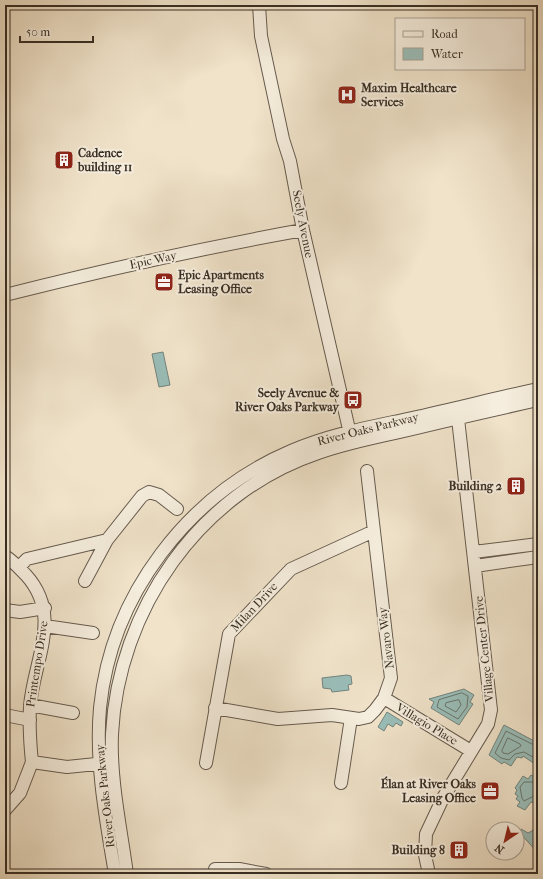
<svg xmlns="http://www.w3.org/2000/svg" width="543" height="879" font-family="'IM FELL French Canon',serif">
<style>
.water{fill:#9abeb9;stroke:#73847d}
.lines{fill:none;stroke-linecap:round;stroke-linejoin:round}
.shore{stroke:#69766e;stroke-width:1}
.minor-casing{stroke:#665b4e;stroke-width:14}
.minor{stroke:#f5eddd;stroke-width:12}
.labels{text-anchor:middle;stroke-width:4;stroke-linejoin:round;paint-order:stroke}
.poi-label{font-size:12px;font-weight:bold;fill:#382e24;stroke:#f5eddd;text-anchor:end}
.street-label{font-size:12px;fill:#382e24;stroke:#f5eddd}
</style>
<rect width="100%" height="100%" fill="#f0e3ca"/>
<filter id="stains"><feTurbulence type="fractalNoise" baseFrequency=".005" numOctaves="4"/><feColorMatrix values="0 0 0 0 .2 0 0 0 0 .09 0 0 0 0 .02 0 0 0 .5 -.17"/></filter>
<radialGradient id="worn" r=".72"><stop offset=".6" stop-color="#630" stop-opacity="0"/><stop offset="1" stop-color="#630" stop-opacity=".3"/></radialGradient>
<path class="water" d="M163 352 170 385 159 387 152 354Z
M347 675 351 676 352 684 348 685 349 690 332 692 331 689 323 688 322 678Z
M464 689 474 695 470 702 473 704 459 725 431 708 434 702 429 699Z
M387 712 403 722 401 726 396 723 393 727 388 724 384 731 378 727Z
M504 725 538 743V766L523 756 522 758 517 757 511 766 504 762 502 764 489 755Z
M531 775 538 779 536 788 538 790V796L534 803 531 802 525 810 517 806 520 802 516 799 518 796 515 794 517 790 515 788 523 776 528 779Z
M538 823V853L519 832 521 829 528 833 532 831Z"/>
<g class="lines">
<path class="shore" d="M462 693 468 696 467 707 458 719 437 707 439 700Z
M459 700 461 705 456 712 445 706 446 703Z
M508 738 520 744 521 746 508 754 503 753 502 751Z
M538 747 506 731 495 753 501 758 509 760 515 754 524 752 538 760
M538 782H524L520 787 522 798 524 801 538 794"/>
<g class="minor-casing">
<path id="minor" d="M259 5 261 36 283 139 290 161 303 230 351 438
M5 295C104 270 203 248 303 230
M474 552 538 544
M5 556C13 561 19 568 26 575 63 616 34 659 30 706 29 725 30 743 32 762
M475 566 538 557
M19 567 27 559 107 540
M85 581 107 540 142 496 149 492 159 495 177 509
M5 610 20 612 45 608
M45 626 93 633
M384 698 471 751
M30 705 73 713
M215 708 278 719 332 715 359 719 368 717 375 710 384 698 391 678 367 471
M5 715 30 720
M32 762 67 767 106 763
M206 763 229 634 291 569 374 531
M341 783 351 718
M5 810 20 793 32 762
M115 874C106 820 95 763 100 708 111 595 188 495 291 451 330 434 371 427 412 418 454 409 496 398 538 389
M127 874C121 829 110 779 112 734 118 610 199 493 318 453 346 443 376 437 404 431 449 420 493 410 538 400
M215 874V869H239L266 874
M429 874 425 855 426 834 443 798 488 724 491 710 457 410"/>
</g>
<use href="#minor" class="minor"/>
</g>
<defs>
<g id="hospital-square" transform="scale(1)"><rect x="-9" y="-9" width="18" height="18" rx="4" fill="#8f2418" stroke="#f5eddd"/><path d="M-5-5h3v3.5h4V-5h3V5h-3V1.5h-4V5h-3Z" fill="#fff"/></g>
<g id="building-square" transform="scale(1)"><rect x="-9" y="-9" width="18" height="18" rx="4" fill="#8f2418" stroke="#f5eddd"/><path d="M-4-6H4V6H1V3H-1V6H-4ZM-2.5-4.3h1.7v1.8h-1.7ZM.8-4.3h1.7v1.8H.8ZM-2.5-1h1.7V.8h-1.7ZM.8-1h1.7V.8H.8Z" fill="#fff"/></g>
<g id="office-square" transform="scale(1)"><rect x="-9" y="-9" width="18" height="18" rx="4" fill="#8f2418" stroke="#f5eddd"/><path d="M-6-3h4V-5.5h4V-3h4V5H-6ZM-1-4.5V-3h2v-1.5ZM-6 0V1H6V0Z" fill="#fff"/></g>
<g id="bus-square" transform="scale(1)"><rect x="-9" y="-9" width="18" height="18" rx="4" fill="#8f2418" stroke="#f5eddd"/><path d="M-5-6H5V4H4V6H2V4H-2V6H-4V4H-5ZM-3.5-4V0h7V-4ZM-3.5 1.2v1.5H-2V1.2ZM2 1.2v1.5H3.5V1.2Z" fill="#fff"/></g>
</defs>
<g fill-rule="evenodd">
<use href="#hospital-square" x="347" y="95"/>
<use href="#building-square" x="64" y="160"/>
<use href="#office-square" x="164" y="282"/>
<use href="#bus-square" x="353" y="400"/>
<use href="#building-square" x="516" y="486"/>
<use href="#office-square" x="490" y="791"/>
<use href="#building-square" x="459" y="850"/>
</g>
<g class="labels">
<g class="poi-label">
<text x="361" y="92" text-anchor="start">Maxim Healthcare<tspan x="361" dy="14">Services</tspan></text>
<text x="78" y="157" text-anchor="start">Cadence<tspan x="78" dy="14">building 11</tspan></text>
<text x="178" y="279" text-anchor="start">Epic Apartments<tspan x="178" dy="14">Leasing Office</tspan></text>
<text x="339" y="397">Seely Avenue &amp;<tspan x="339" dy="14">River Oaks Parkway</tspan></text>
<text x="502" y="490">Building 2</text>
<text x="476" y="788">Élan at River Oaks<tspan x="476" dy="14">Leasing Office</tspan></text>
<text x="445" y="854">Building 8</text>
</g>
<g class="street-label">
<text transform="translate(303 224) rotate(79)" y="4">Seely Avenue</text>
<text transform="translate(153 260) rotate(-12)" y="4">Epic Way</text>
<text transform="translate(368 429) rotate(-14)" y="4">River Oaks Parkway</text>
<text transform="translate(254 607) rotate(-47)" y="4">Milan Drive</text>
<text transform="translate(386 638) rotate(-97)" y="4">Navaro Way</text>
<text transform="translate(484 649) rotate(-96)" y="4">Village Center Drive</text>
<text transform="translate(37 664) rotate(-81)" y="4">Printempo Drive</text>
<text transform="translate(427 724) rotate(31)" y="4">Villagio Place</text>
<text transform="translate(105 796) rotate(-96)" y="4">River Oaks Parkway</text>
</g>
</g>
<rect width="543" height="879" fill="none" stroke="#f0e3ca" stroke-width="20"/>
<rect x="6" y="6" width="531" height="867" fill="none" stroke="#382e24" stroke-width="2"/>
<rect x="10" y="10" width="523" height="859" fill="none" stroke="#382e24"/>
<rect x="395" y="18" width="130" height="52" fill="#f5eddd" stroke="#a9a193"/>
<rect x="403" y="31" width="20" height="6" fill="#f5eddd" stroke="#a9a193"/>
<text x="431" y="38" font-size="12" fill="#382e24">Road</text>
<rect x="403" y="48" width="20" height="12" fill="#9abeb9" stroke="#a9a193"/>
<text x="431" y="58" font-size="12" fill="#382e24">Water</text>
<g transform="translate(505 841) rotate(215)"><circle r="19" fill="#f5eddd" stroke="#a9a193"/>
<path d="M0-3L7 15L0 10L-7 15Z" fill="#8f2418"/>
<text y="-6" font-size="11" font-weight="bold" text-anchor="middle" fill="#382e24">N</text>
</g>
<path d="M20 36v6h73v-6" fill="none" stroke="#382e24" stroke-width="2"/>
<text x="26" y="36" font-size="12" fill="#382e24" stroke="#f5eddd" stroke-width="3" paint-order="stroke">50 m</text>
<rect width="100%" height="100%" filter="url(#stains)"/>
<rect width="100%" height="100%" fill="url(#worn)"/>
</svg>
